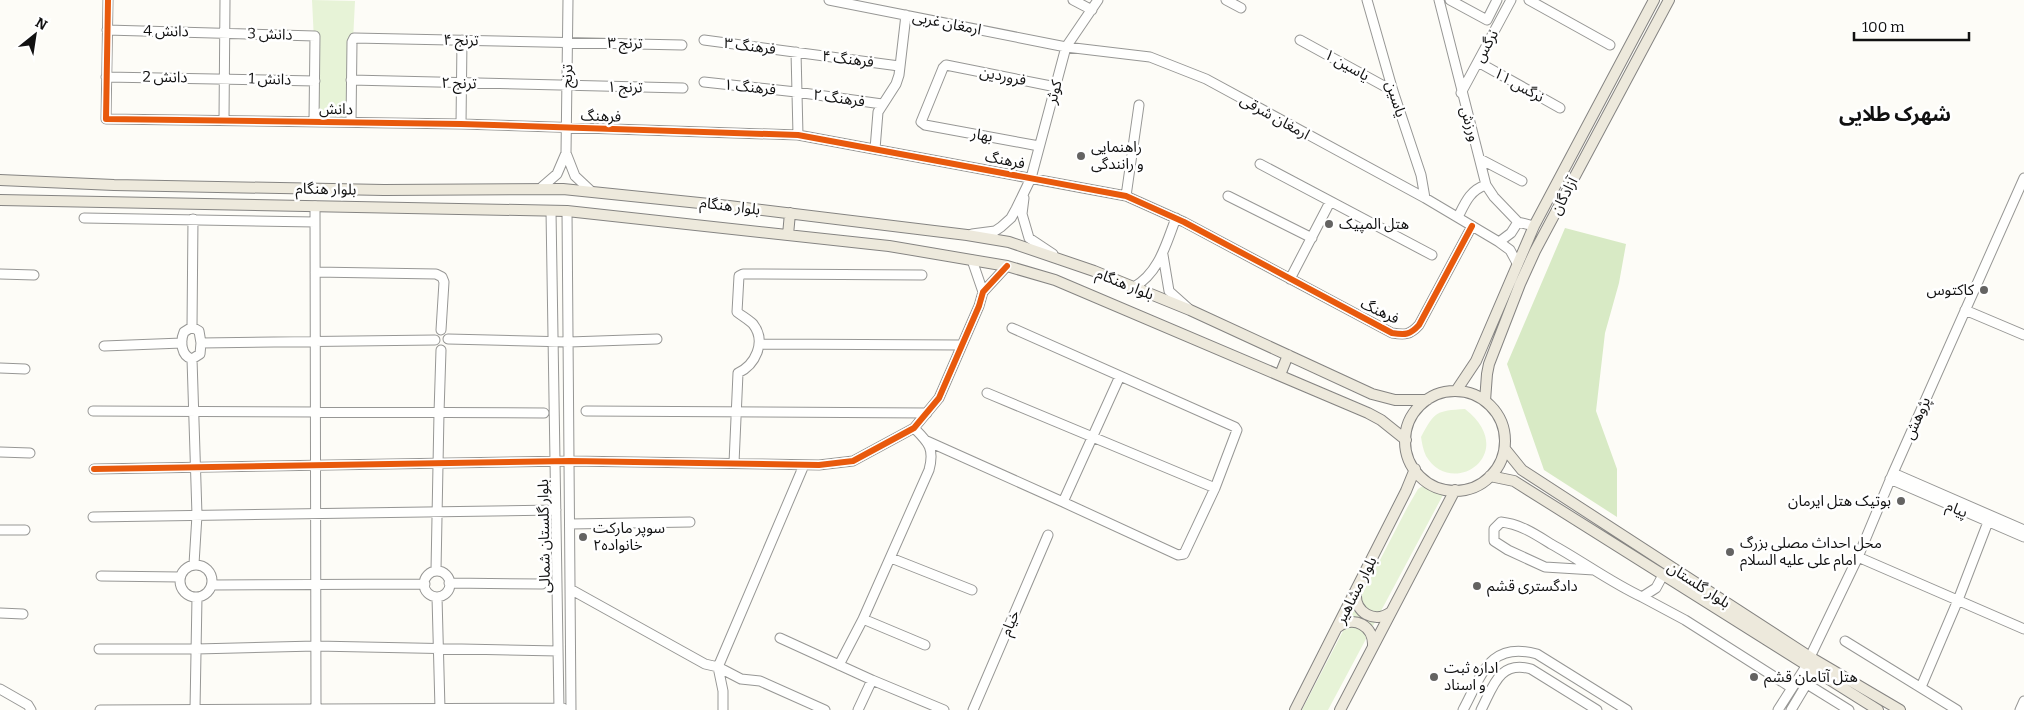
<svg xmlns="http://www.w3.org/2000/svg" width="2024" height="710" font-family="Bitter,'Noto Sans Arabic',serif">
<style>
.green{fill:#e7f3d7}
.forest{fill:#d8eac5}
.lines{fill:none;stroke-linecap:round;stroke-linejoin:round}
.minor-casing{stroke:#979795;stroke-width:11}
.major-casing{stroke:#858482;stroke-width:12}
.minor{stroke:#fffffe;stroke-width:9}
.major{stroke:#ede9dc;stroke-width:10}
.cycleway-casing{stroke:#fff;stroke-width:9}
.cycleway{stroke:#e8590c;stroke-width:6}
.poi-dot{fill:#646362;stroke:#fff;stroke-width:2}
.labels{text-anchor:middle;stroke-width:5;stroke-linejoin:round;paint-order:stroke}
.street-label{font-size:15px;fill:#111;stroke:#fff}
.poi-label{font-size:15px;fill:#111;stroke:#fff;text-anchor:start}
.district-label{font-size:20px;font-weight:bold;fill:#111;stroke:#fff}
</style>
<rect width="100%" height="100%" fill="#fdfcf7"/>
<path class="green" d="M312 0 355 1 349 120 318 122Z
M1465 409C1521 453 1452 500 1426 456 1423 450 1422 443 1421 437 1435 411 1436 411 1465 409Z
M1424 485 1443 495 1328 710H1302L1407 508 1418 489Z"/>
<path class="forest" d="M1565 228 1626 244 1619 283 1605 333 1596 411 1617 469V517L1544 470 1507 364Z"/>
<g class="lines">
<g class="minor-casing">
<path id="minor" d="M108 0 106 119 461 124 798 135 1126 196 1184 222 1392 333C1405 335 1410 335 1419 325L1472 226
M568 0 566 153 575 176 591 191
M829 0 1066 47 1150 57 1206 79 1425 198 1499 242 1510 250 1517 263
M1073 0 1092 10
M1226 0 1241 8
M1367 0 1393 91 1421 175 1425 198
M1439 0 1486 185 1494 197 1518 222 1534 226
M1450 0 1487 20 1497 0
M1529 0 1610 45
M107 30 315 36 314 121
M704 40 899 66
M1300 40 1393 91
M796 52 798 135
M1478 62 1560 108
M106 77 315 81
M351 80 683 88
M704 82 796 92 882 104
M1461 93 1511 0
M224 120 225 0
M351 122 352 42 354 38 682 45
M461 124 462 40
M1039 146 925 125 921 122 943 68 946 65 1056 87
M875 149 878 112 896 84 899 75 906 15
M1480 159 1522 181
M1260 164 1432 255
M542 187 557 174 566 153
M1126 196 1139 105
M1228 196 1312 238
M1024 198 1022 214 1029 238 1053 254
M315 206 316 710
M551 211 559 710
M567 211 571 710
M1458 217C1465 203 1470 190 1486 185
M84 218 315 222
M972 234 995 231 1001 227 1011 218 1016 209 1031 178 1066 47 1098 0
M1499 242 1511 233 1518 222
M1163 255 1169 291 1188 308
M972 260 983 292
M315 272 436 274 442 277 444 282 441 330
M0 274 34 275
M1290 279 1330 202
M1134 287C1159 273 1166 244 1176 218
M1965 310 2024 335
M192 327 193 219
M192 327 199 331 201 343 200 354 192 359C181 356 180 341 184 332Z
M448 339 569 342 657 339
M201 343 435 340
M759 344 962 345
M104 346 182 343
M192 359 197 515 194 564
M0 368 25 369
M987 393 1215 488
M93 411 544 413
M586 411 927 413
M927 441 1063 502 1178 555 1184 554 1215 488 1237 430 1235 427 1012 328
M0 452 30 453
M734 463 738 373C755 365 767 342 753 324 749 320 742 316 737 312L739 276 743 274 922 275
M94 469 570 461 819 465 853 461 914 428 939 398 979 306 983 292 1007 266
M1893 473 2024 530
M1890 479 2024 537
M1063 502 1120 376
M93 517 556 510
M570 524 690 522
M0 530H25
M1858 557 2024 629
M891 558 972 590
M180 581a16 16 0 1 1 32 0a16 16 0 1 1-32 0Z
M436 570 439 413 441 350
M1594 570 1545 567 1508 550 1494 541V529L1501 522C1520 524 1535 534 1551 544 1582 561 1610 582 1642 597L1656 588 1663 575
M424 584a13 13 0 1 1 26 0a13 13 0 1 1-26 0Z
M101 576 180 577
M449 583 542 584
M212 585 425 584
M570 589 705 664 718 667 741 679 760 681 825 710
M437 597 440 709
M1642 597 1685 620 1792 688 1807 665
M0 613 23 614
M863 619 925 645
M780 638 872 680 944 710
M1845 641 1957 710
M99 649H196L316 646 558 651
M1810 657 1858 557 1893 473 2024 178
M839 665 863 619 929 470C935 448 928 442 914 428
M1807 684 1849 710
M1921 687 1958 600 1988 522
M0 689 28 705 31 710
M195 709 197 597
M100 710 563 708
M723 710V691L718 667 804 465
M858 710 872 680
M973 710 1048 535
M1463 710C1482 675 1489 641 1537 654L1627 710
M1481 710C1493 687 1499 660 1531 669L1597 710
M1778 710 1792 688
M1791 710 1815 670
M2020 710 2024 701"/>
</g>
<g class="major-casing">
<path id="major" d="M0 180 114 185 384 190 563 189 729 206 967 235 1009 242 1094 271 1190 310 1372 394 1395 400H1427
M0 200 567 211 889 246 1007 266 1055 280 1368 413 1381 420 1406 440
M788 235 790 213
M1280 375 1288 355
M1456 391 1476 361 1534 226 1654 0
M1405 441a50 50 0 1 1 100 0a50 50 0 1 1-100 0Z
M1485 401 1487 374 1489 364 1520 284 1535 251 1669 0
M1505 449 1522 470 1810 657 1900 710
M1490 476 1514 481 1878 710
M1356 592C1354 613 1375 624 1391 612
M1338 627C1354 615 1374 626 1373 646
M1295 710 1406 491 1415 469
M1340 710 1455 490"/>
</g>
<use href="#minor" class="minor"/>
<use href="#major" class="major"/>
<g class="cycleway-casing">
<path id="cycleway" d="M108 0 106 119 461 124 798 135 1126 196 1184 222 1392 333C1405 335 1410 335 1419 325L1472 226
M94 469 570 461 819 465 853 461 914 428 939 398 979 306 983 292 1007 266"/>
</g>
<use href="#cycleway" class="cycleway"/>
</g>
<g class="poi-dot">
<circle cx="1081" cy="156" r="5"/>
<circle cx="1329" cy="224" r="5"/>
<circle cx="1984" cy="290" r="5"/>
<circle cx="1901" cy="501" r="5"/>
<circle cx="583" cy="537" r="5"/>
<circle cx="1730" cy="552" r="5"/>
<circle cx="1477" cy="586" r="5"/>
<circle cx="1434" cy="677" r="5"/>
<circle cx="1754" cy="677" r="5"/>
</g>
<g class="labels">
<g class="street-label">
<text transform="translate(947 23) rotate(11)" y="5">ارمغان غربی</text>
<text transform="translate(166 31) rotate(1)" y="5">دانش 4</text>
<text transform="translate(270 34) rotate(2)" y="5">دانش 3</text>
<text transform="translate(461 40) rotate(1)" y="5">ترنج ۴</text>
<text transform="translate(625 43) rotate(1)" y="5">ترنج ۳</text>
<text transform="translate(750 46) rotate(7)" y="5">فرهنگ ۳</text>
<text transform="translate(1486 46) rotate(-62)" y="5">نرگس</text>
<text transform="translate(848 59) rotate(7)" y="5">فرهنگ ۴</text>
<text transform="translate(1347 65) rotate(29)" y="5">یاسین ۱</text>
<text transform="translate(567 76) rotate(-89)" y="5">ترنج</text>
<text transform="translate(1003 76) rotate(11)" y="5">فروردین</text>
<text transform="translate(165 77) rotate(1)" y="5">دانش 2</text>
<text transform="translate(270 79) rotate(2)" y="5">دانش 1</text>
<text transform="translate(459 83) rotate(1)" y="5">ترنج ۲</text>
<text transform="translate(1519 85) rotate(29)" y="5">نرگس ۱۱</text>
<text transform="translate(625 87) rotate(1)" y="5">ترنج ۱</text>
<text transform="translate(750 87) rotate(6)" y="5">فرهنگ ۱</text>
<text transform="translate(1054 92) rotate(-75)" y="5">کوثر</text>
<text transform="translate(839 98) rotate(8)" y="5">فرهنگ ۲</text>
<text transform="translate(1396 99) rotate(72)" y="5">یاسین</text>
<text transform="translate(336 109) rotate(1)" y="5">دانش</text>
<text transform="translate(601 116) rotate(2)" y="5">فرهنگ</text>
<text transform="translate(1275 117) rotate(29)" y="5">ارمغان شرقی</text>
<text transform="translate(1470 124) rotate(74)" y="5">ورزش</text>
<text transform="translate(982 135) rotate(10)" y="5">بهار</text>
<text transform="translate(1005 160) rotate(11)" y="5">فرهنگ</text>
<text transform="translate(326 189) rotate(1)" y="5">بلوار هنگام</text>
<text transform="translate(1564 196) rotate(-62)" y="5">آزادگان</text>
<text transform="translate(730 206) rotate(7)" y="5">بلوار هنگام</text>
<text transform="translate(1125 284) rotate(22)" y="5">بلوار هنگام</text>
<text transform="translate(1380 311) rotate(25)" y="5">فرهنگ</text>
<text transform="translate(1917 418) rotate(-66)" y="5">پژوهش</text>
<text transform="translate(1957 509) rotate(23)" y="5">پیام</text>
<text transform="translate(544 536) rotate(-91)" y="5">بلوار گلستان شمالی</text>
<text transform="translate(1699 585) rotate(33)" y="5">بلوار گلستان</text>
<text transform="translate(1356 590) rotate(-63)" y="5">بلوار مشاهیر</text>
<text transform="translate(1010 623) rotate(-67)" y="5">خیام</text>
</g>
<g class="poi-label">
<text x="1091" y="152">راهنمایی<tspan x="1091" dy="17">و رانندگی</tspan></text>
<text x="1339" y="229">هتل المپیک</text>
<text x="1974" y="295" text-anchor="end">کاکتوس</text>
<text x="1891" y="506" text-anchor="end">بوتیک هتل ایرمان</text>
<text x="593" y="533">سوپر ماركت<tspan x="593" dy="17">خانواده٢</tspan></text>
<text x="1740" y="548">محل احداث مصلی بزرگ<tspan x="1740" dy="17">امام علی علیه السلام</tspan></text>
<text x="1487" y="591">دادگستری قشم</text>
<text x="1444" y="673">اداره ثبت<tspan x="1444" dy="17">و اسناد</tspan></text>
<text x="1764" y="682">هتل آتامان قشم</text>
</g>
<g class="district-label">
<text x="1895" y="121">شهرک طلایی</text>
</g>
</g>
<g transform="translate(35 35) rotate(30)" stroke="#ffffff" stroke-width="4" paint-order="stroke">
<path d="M0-4L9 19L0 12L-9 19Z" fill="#111111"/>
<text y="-8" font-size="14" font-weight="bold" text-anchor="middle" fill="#111111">N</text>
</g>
<path d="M1854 32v8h115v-8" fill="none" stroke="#111111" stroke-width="2.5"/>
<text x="1862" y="32" font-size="15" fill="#111111" stroke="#ffffff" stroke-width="4" paint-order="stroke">100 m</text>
</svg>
